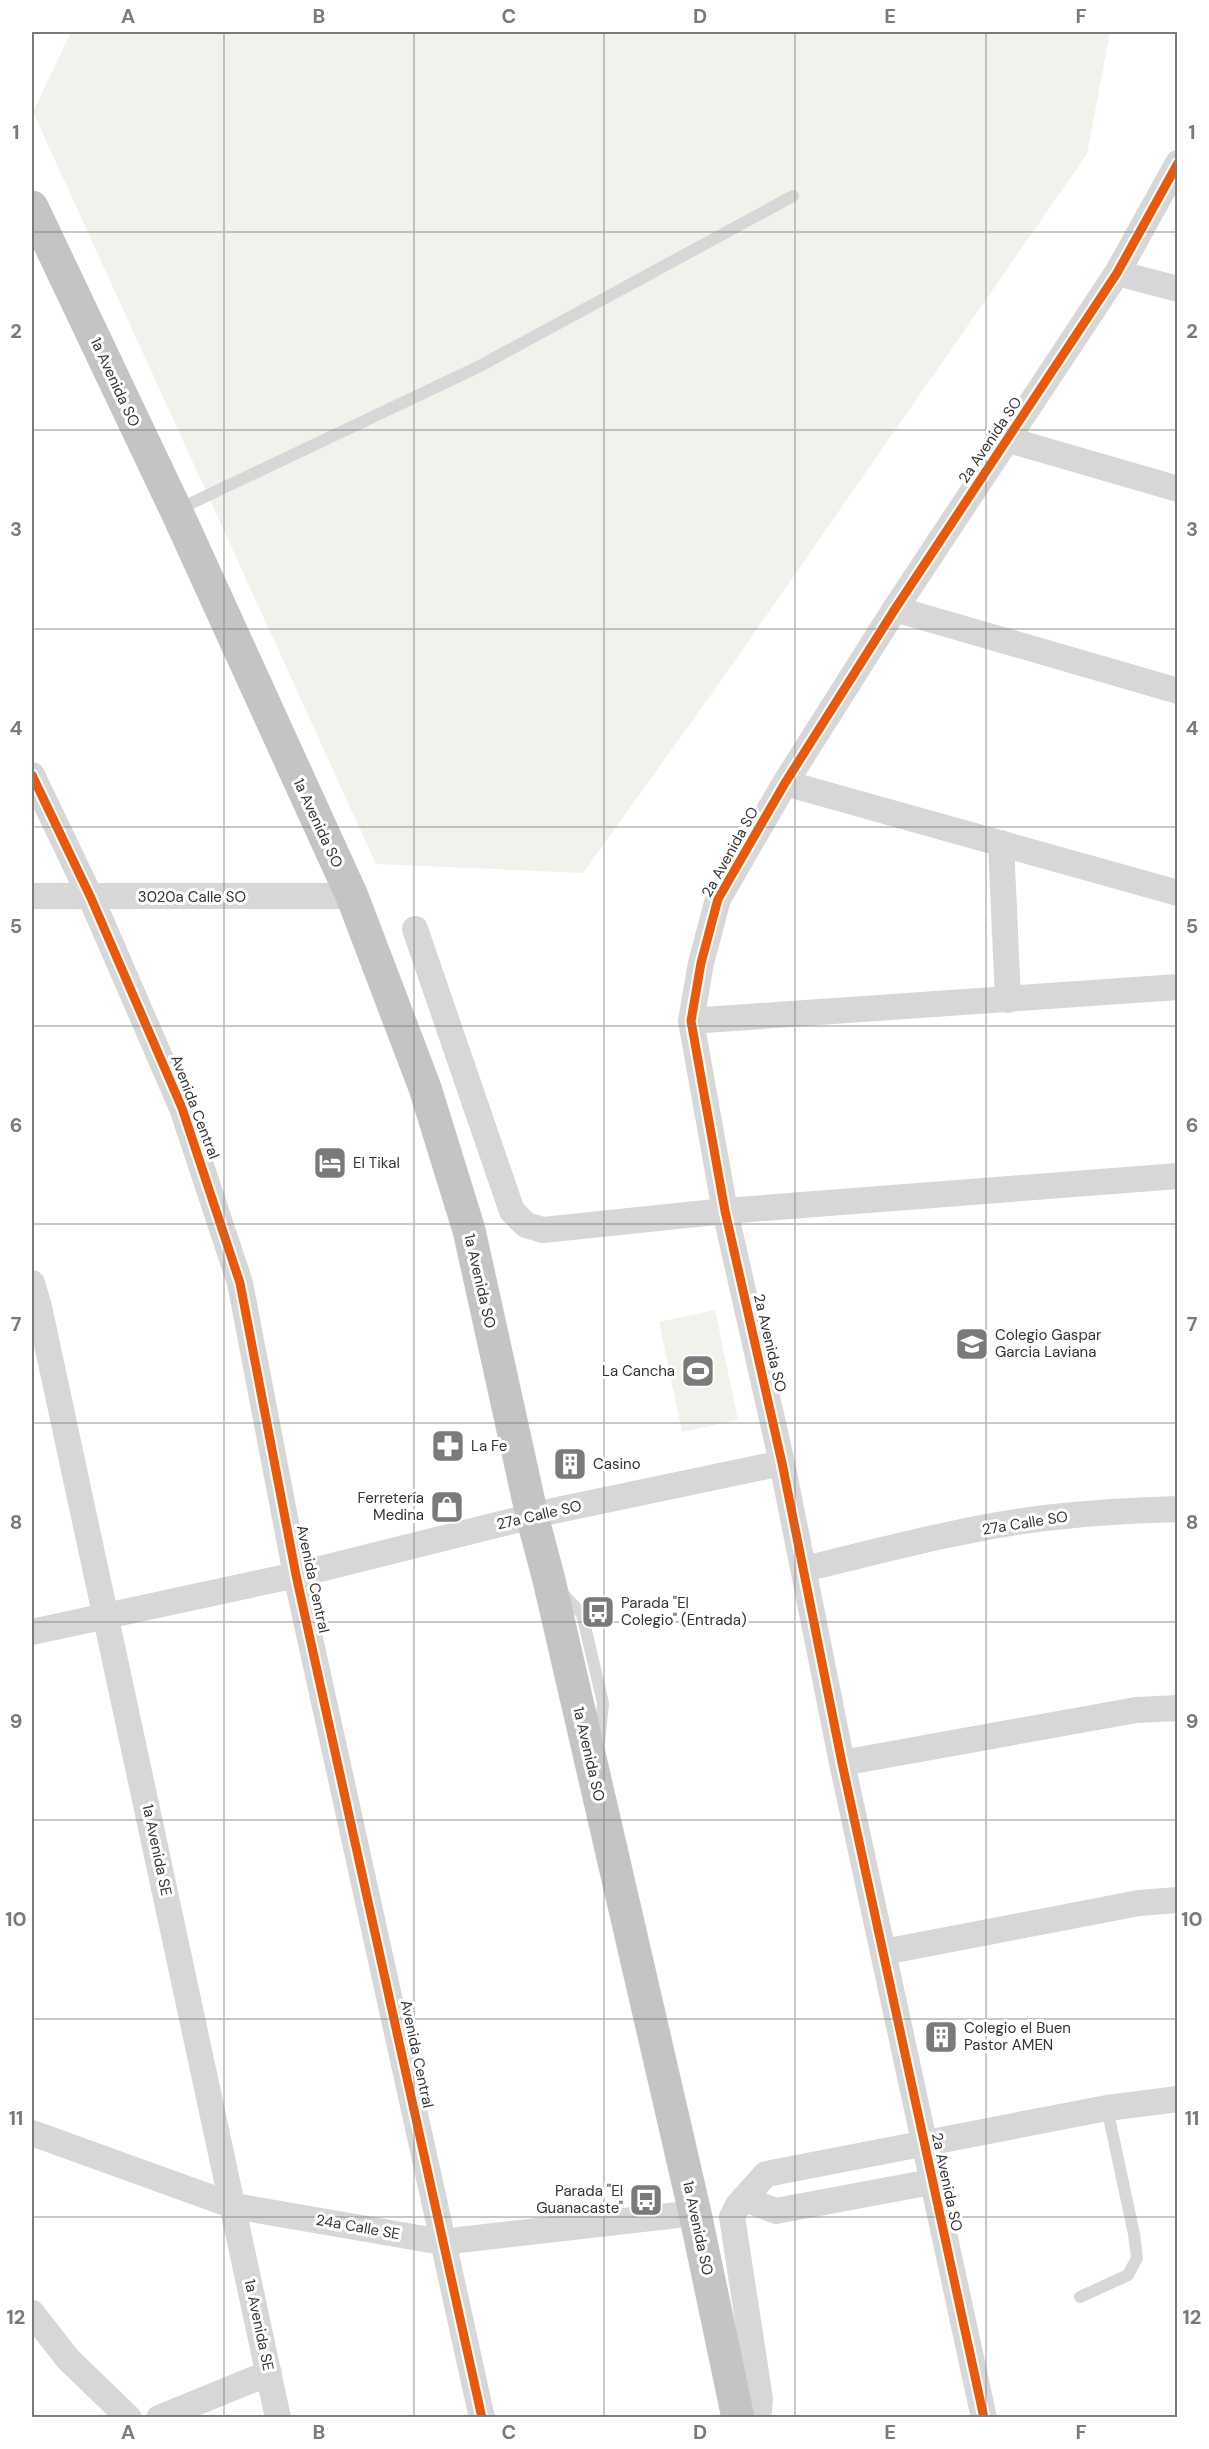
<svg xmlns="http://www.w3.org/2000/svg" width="1209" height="2449" font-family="'DM Sans',sans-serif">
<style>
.green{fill:#f0f3ec}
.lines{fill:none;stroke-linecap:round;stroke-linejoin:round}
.lane{stroke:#d7d7d7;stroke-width:12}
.street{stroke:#d7d7d7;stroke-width:26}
.highway{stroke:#c4c4c4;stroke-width:33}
.cycleway-casing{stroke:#fff;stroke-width:13}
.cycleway{stroke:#e8590c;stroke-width:9}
.grid{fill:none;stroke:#7a7a7a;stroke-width:1.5;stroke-opacity:0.55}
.labels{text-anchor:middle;stroke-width:6;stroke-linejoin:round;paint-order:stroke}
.street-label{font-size:15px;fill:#333;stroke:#fff}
.poi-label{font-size:15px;fill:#333;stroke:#fff;text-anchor:start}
.neatline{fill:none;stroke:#7a7a7a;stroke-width:2}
.grid-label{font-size:20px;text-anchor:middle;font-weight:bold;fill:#7a7a7a}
</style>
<rect width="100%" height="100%" fill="#fff"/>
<path class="green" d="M71 32H1110L1087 154 718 685 583 873 376 864 33 112Z
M715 1310 738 1420 682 1432 659 1322Z"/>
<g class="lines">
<path class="lane" d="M177 510 478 367 793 196
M560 1591 582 1614 603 1703 599 1744
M1080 2297 1128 2275 1137 2258 1134 2234 1107 2108"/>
<path class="street" d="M1117 273 1178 289
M1009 440 1178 489
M895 609 1178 691
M32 775 91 898 182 1108 240 1283 296 1575 482 2418
M785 783 1178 893
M1001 843 1008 1000
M32 896H352
M415 929 512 1211 526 1225 543 1230 725 1211 1178 1176
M691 1021 1178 987
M32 1283 39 1307 278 2418
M804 1569C884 1550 964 1528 1045 1518 1089 1513 1133 1510 1178 1509
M32 1632 296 1575 553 1511 782 1463
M842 1763 1136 1710 1178 1708
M884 1952 1139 1903 1178 1900
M32 2133 234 2206 442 2242 695 2213
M745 2199 776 2211 931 2182
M32 2313 68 2359 129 2418
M159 2418 269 2373
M755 2418 759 2411 760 2399 732 2217 738 2205 766 2174 1107 2108 1178 2099
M984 2418 842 1763 782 1463 725 1211 691 1021 701 963 718 899 785 783 895 609 1117 273 1178 163"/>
<path class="highway" d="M32 207 176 510 352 896 425 1088 469 1230 532 1516 549 1580 695 2213 738 2418"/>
<g class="cycleway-casing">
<path id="cycleway" d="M32 775 91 898 182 1108 240 1283 296 1575 482 2418
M984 2418 842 1763 782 1463 725 1211 691 1021 701 963 718 899 785 783 895 609 1117 273 1178 163"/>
</g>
<use href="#cycleway" class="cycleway"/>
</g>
<path class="grid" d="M224 32V2418M414 32V2418M604 32V2418M795 32V2418M986 32V2418M32 232H1178M32 430H1178M32 629H1178M32 827H1178M32 1026H1178M32 1224H1178M32 1423H1178M32 1622H1178M32 1820H1178M32 2019H1178M32 2217H1178"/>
<defs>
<g id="hotel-square" transform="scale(1.725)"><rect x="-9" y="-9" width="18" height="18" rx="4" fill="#7a7a7a" stroke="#fff"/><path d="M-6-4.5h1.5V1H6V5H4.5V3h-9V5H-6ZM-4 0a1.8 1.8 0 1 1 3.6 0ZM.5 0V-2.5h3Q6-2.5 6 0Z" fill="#fff"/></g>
<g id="university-square" transform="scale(1.725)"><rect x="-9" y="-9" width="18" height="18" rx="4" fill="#7a7a7a" stroke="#fff"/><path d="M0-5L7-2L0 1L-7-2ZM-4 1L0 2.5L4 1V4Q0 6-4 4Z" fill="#fff"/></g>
<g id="stadium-square" transform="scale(1.725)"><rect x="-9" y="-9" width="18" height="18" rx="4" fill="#7a7a7a" stroke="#fff"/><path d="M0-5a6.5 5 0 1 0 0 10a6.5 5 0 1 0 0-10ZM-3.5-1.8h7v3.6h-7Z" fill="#fff"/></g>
<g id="pharmacy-square" transform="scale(1.725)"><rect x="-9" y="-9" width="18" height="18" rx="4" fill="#7a7a7a" stroke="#fff"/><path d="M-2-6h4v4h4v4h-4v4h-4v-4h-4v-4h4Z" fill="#fff"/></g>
<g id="building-square" transform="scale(1.725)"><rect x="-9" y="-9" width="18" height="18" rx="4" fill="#7a7a7a" stroke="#fff"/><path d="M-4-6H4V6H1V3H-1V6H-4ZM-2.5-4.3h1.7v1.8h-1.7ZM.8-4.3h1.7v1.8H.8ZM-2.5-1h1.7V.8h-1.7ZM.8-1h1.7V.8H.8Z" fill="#fff"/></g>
<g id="shop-square" transform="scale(1.725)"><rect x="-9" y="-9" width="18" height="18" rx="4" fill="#7a7a7a" stroke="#fff"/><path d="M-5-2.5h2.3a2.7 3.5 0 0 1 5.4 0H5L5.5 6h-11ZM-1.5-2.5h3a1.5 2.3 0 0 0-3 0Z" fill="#fff"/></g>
<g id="bus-square" transform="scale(1.725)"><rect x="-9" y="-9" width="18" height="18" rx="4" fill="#7a7a7a" stroke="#fff"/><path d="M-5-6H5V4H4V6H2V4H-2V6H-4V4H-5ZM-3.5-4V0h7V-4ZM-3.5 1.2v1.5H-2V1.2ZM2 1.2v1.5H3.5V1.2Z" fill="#fff"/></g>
</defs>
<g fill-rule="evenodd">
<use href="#hotel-square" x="330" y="1163"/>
<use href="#university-square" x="972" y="1344"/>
<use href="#stadium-square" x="698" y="1371"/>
<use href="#pharmacy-square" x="448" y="1446"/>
<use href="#building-square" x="570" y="1464"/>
<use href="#shop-square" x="447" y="1507"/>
<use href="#bus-square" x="598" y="1612"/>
<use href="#building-square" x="941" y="2037"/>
<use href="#bus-square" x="646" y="2200"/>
</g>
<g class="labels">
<g class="street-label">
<text transform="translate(115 382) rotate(65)" y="5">1a Avenida SO</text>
<text transform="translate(990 440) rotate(-56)" y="5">2a Avenida SO</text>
<text transform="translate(318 823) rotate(65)" y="5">1a Avenida SO</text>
<text transform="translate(730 852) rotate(-61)" y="5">2a Avenida SO</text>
<text x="192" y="902">3020a Calle SO</text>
<text transform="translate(195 1107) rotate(69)" y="5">Avenida Central</text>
<text transform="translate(480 1281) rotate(77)" y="5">1a Avenida SO</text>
<text transform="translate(770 1343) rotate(77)" y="5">2a Avenida SO</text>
<text transform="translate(539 1515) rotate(-13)" y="5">27a Calle SO</text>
<text transform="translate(1025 1523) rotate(-9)" y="5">27a Calle SO</text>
<text transform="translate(313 1579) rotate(78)" y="5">Avenida Central</text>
<text transform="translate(589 1754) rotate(77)" y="5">1a Avenida SO</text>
<text transform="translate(157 1850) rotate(78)" y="5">1a Avenida SE</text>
<text transform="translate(417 2054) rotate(78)" y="5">Avenida Central</text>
<text transform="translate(947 2182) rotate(78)" y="5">2a Avenida SO</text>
<text transform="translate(358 2227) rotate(10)" y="5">24a Calle SE</text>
<text transform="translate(698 2228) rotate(78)" y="5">1a Avenida SO</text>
<text transform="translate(259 2325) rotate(78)" y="5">1a Avenida SE</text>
</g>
<g class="poi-label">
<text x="353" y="1168">El Tikal</text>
<text x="995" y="1340">Colegio Gaspar<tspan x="995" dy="17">Garcia Laviana</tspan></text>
<text x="675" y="1376" text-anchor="end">La Cancha</text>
<text x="471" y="1451">La Fe</text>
<text x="593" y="1469">Casino</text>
<text x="424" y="1503" text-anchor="end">Ferretería<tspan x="424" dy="17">Medina</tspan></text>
<text x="621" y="1608">Parada "El<tspan x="621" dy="17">Colegio" (Entrada)</tspan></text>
<text x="964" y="2033">Colegio el Buen<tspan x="964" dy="17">Pastor AMEN</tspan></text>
<text x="623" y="2196" text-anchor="end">Parada "El<tspan x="623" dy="17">Guanacaste"</tspan></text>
</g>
</g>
<rect width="1209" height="2449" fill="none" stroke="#ffffff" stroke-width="66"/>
<rect x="33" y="33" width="1143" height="2383" class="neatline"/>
<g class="grid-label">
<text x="128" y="23">A</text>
<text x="319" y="23">B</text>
<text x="509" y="23">C</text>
<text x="700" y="23">D</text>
<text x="890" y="23">E</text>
<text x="1081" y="23">F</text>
<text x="16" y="139">1</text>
<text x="1192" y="139">1</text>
<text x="16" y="338">2</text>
<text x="1192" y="338">2</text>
<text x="16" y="536">3</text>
<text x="1192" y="536">3</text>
<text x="16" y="735">4</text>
<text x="1192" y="735">4</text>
<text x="16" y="933">5</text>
<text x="1192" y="933">5</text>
<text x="16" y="1132">6</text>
<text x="1192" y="1132">6</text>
<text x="16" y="1331">7</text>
<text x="1192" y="1331">7</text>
<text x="16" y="1529">8</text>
<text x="1192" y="1529">8</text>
<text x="16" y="1728">9</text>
<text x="1192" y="1728">9</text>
<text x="16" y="1926">10</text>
<text x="1192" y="1926">10</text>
<text x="16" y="2125">11</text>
<text x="1192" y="2125">11</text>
<text x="16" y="2324">12</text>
<text x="1192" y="2324">12</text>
<text x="128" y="2439">A</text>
<text x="319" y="2439">B</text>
<text x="509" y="2439">C</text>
<text x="700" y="2439">D</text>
<text x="890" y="2439">E</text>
<text x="1081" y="2439">F</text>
</g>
</svg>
